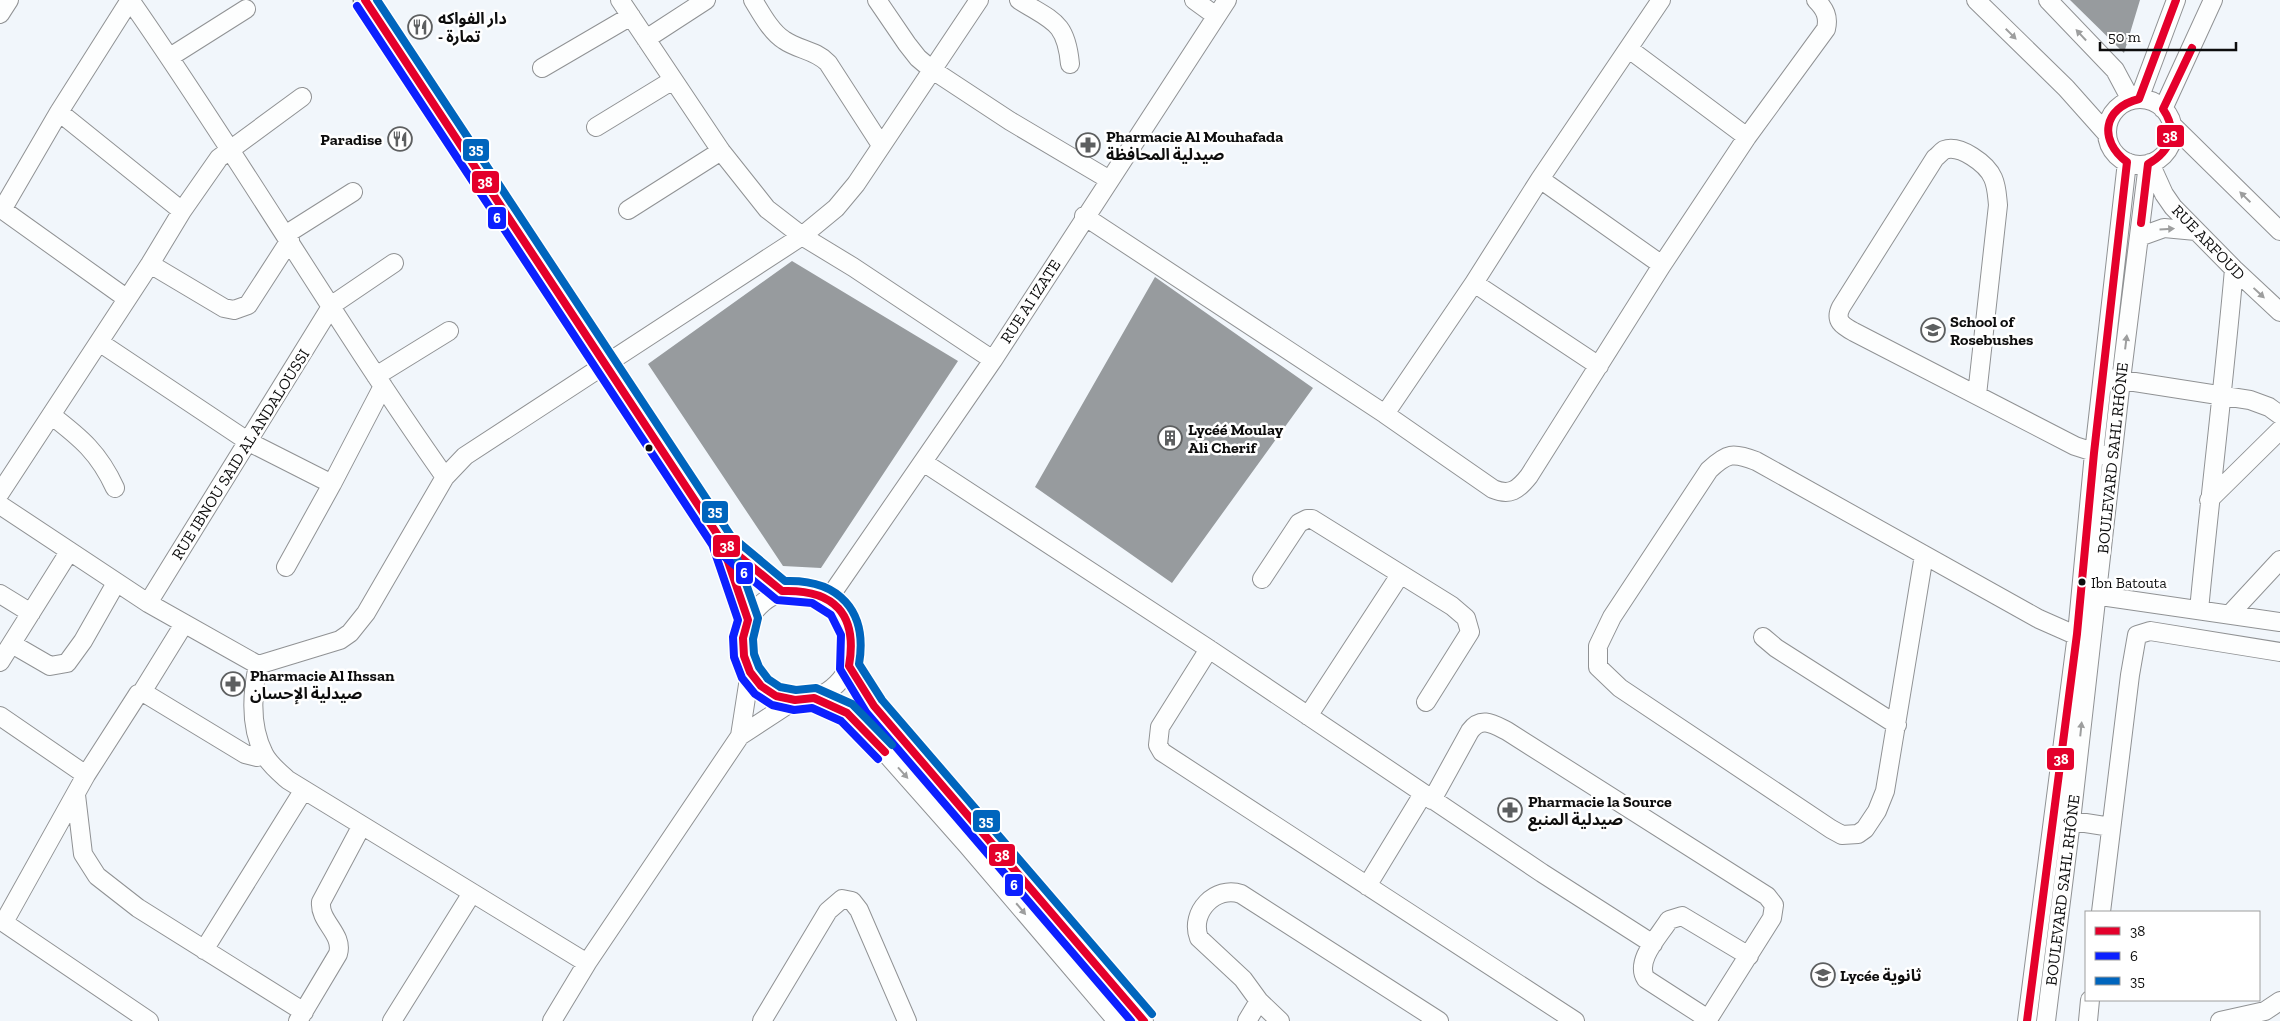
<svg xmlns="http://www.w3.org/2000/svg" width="2280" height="1021" font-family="'Zilla Slab','Noto Sans Arabic',serif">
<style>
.building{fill:#979b9e}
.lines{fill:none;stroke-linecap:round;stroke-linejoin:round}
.minor-casing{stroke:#909294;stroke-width:20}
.major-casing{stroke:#7d7f81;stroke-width:25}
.minor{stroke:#fdfefe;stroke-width:18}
.major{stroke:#d8e2ed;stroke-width:22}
.bus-1-casing{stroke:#fff;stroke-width:11}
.bus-2-casing{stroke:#fff;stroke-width:11}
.bus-3-casing{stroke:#fff;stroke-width:11}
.bus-1{stroke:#e4002b;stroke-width:8}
.bus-2{stroke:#0c20ff;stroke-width:8}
.bus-3{stroke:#0065bd;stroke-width:8}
.oneway{fill:#9d9e9e}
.bus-dot{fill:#0d0d0d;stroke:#fff;stroke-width:2}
.labels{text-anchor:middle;stroke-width:5;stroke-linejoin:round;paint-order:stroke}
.bus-label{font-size:15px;fill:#0d0d0d;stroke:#fff;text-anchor:start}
.poi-label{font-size:16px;font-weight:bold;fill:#0d0d0d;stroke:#fff;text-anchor:start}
.street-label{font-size:16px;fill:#0d0d0d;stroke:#fff}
.line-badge{stroke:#fff;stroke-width:2}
.badge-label{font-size:14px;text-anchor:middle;font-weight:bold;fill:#fff}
</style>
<rect width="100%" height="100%" fill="#f1f6fb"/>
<path class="building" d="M2070 0H2140L2124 53Z
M792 261 958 361 821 568 783 566 648 364Z
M1155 277 1313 388 1172 583 1035 487Z"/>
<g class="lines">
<g class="minor-casing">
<path id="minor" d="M130 0C239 156 335 321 445 477
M620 0 721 151 767 209 802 236 853 267 993 360
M753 0C761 13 771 32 784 40 798 50 816 50 828 63L881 145
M877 0 907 44 918 58 931 69 1010 121 1108 179
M1019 0C1052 21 1066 21 1070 64
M1194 0 1216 16
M1976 0 2066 88 2107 134
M2048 0 2115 70 2131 100
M0 14 9 0
M646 39 706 0
M1629 49 1747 137
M170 57 246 9
M542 68 631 16
M2139 99 2176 0
M2107 132a33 33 0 1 1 66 0a33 33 0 1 1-66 0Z
M2163 109 2213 0
M59 112 182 211
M2172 125 2280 231
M596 127 673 80
M2150 163 2164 194 2173 207 2234 269 2280 312
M1540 179 1662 265
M0 208 126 298
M2 210 59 112 130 0
M628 210 721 151
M1084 216 1385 414 1493 489C1510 496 1518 490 1529 476L1662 265 1747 137 1826 29C1829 17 1825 9 1816 0
M285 235 353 192
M2139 237 2164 228 2196 231
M150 264 224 308 234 310 248 305 290 240
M1474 283 1599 366
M99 342 249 442 332 484 383 386
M376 376 449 331
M2109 378 2250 400 2269 407 2280 415
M1977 395 1998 205C1997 196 1997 187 1993 178 1987 164 1960 144 1944 150 1941 152 1938 156 1935 158L1841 307C1834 321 1843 326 1854 332L2075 446 2103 455
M1385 414 1474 283 1540 179 1661 0
M51 415C81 438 99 453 115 488
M923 462 1209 649 1542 873 1653 944
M0 493 150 264 182 211 219 158 302 97
M2209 500 2280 430
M0 505 148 603 258 665
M1924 555 1885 791 1877 811 1865 829 1858 834 1842 835 1831 829 1620 688 1598 667V646L1612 617 1709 470C1727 453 1733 452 1756 461L2039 619 2091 642
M286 567 332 484
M1262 579 1299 523 1307 519H1312L1452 606 1466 618 1470 632 1426 702
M743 645a55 55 0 1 1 110 0a55 55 0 1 1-110 0Z
M0 594 31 613
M2087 594 2280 622
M829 598 993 360 1227 0
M148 603 332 305 394 263
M2199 610C2210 496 2224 383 2234 269
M2230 614 2280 560
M1763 637 1776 648 1897 725
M12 644 50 666 67 663 83 641 116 583
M1209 649 1160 727 1158 745 1162 752 1575 1021
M0 662 69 552
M849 666 874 706 1144 1021
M142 692 184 624
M814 698 847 713 866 731 967 845 1117 1021
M0 716 86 775
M1308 716 1400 575
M740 736 750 672
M76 795 83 854 97 876 138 908 304 1012
M1432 800 1470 731C1481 716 1493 724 1507 731L1767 896 1774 905 1772 918 1707 1021
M2060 819 2111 827
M1367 886 1423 794
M2101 912 2130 675 2137 635 2150 631 2280 652
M0 920 149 1021
M4 922 86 775 138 694H146L245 754 257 757 264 755
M204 950 303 791
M587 963 288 780C280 773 269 764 264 754 250 727 252 693 258 665L340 640 350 633 366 613 445 477 465 456 802 236 836 208 856 184 979 0
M1708 1019 1646 979C1634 961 1660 935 1669 920L1682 916 1749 956
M298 1021 338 954C344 934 319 922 321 902L361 827
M392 1021 472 893
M552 1021 587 963 740 736 795 700
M762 1021 828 911 842 899 852 901 859 910 907 1021
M1247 1021 1259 1001
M1280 1021 1259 1001 1243 979 1199 938C1189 912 1216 885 1241 894L1439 1021
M2027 1021 2077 634 2094 453 2127 162
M2046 1021 2071 821 2121 380 2148 164
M2088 1021 2090 1000
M2220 1021 2265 1011 2280 1001"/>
</g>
<g class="major-casing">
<path id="major" d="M365 0 723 543 748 620
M723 543 782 591"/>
</g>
<use href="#minor" class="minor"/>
<use href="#major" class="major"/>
<g class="bus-1-casing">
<path id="bus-1" d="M365 0 723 543 782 591C834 589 858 614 849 666L874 706 1144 1021
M2141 223 2148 164C2171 151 2178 131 2163 109L2192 48
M720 538 748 620 743 638 744 656 750 672 761 686 776 696 795 700 814 698 847 713 885 752
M2027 1021 2077 634 2094 453 2127 162C2098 140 2103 108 2139 99L2176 0"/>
</g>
<g class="bus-2-casing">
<path id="bus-2" d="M357 6 715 549 777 600 812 603 831 615 841 635 840 669 866 712 1131 1021
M711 541 738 620 733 637 734 657 742 678 755 694 772 705 794 710 812 708 841 721 878 759"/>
</g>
<g class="bus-3-casing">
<path id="bus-3" d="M377 0 731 536 785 581C839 579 868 611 859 664L882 700 1152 1014
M729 535 758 618 753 639 754 654 759 667 768 679 780 687 796 690 816 688 852 704 892 745"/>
</g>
<use href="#bus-1" class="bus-1"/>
<use href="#bus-2" class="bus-2"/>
<use href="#bus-3" class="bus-3"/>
</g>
<defs><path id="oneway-solid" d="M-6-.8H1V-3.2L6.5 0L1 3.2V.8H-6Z" transform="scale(1.25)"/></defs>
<g class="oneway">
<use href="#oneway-solid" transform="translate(2011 34) rotate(45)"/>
<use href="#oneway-solid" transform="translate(2081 35) rotate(-133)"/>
<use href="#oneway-solid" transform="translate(2245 197) rotate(-136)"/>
<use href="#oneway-solid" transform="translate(2167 229) rotate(-3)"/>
<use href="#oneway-solid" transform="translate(2259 293) rotate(43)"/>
<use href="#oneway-solid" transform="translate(2126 342) rotate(-83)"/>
<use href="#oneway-solid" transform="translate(2081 729) rotate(-84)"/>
<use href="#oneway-solid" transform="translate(903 773) rotate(48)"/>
<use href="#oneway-solid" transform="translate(1021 909) rotate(50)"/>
</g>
<defs>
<g id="restaurant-ring" transform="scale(1.25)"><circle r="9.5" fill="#fff" stroke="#5d5f60" stroke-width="1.5"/><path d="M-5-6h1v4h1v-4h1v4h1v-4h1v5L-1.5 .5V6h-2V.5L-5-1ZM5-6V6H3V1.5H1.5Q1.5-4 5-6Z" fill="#5d5f60"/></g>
<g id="pharmacy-ring" transform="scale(1.25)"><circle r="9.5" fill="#fff" stroke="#5d5f60" stroke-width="1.5"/><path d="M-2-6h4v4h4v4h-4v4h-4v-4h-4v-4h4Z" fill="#5d5f60"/></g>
<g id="school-ring" transform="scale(1.25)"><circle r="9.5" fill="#fff" stroke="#5d5f60" stroke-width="1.5"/><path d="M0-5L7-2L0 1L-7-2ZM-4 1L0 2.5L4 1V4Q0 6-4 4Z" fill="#5d5f60"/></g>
<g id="building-ring" transform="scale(1.25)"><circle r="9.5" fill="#fff" stroke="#5d5f60" stroke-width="1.5"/><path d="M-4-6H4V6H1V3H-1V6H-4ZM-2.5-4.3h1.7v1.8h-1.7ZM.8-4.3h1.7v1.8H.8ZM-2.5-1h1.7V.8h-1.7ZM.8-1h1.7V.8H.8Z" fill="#5d5f60"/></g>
</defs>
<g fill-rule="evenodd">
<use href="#restaurant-ring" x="420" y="27"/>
<use href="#restaurant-ring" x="400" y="139"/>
<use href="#pharmacy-ring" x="1088" y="145"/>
<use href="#school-ring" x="1933" y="330"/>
<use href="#building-ring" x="1170" y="438"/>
<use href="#pharmacy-ring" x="233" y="684"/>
<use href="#pharmacy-ring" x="1510" y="810"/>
<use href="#school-ring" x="1823" y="975"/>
</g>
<g class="bus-dot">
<circle cx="649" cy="448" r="4.5"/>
<circle cx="2082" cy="582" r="4.5"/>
</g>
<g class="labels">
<g class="bus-label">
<text x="2091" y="588">Ibn Batouta</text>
</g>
<g class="poi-label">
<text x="438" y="24">دار الفواكه<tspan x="438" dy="18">- تمارة</tspan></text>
<text x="1106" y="142">Pharmacie Al Mouhafada<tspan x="1106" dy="18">صيدلية المحافظة</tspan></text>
<text x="382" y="145" text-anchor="end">Paradise</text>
<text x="1950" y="327">School of<tspan x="1950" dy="18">Rosebushes</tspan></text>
<text x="1188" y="435">Lycéé Moulay<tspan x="1188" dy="18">Ali Cherif</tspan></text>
<text x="250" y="681">Pharmacie Al Ihssan<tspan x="250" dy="18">صيدلية الإحسان</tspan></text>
<text x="1528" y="807">Pharmacie la Source<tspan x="1528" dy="18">صيدلية المنبع</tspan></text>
<text x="1840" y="981">Lycée ثانوية</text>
</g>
<g class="street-label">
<text transform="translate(2209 242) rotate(46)" y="6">RUE ARFOUD</text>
<text transform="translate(1030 301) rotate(-57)" y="6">RUE AI IZATE</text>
<text transform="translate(240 454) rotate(-58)" y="6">RUE IBNOU SAID AL ANDALOUSSI</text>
<text transform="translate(2112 458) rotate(-84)" y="6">BOULEVARD SAHL RHÔNE</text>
<text transform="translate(2062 890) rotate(-83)" y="6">BOULEVARD SAHL RHÔNE</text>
</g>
</g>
<g class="line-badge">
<rect x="2156" y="124" width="29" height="24" rx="5" fill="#e4002b"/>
<rect x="462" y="138" width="28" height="24" rx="5" fill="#0065bd"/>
<rect x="471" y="170" width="29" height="24" rx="5" fill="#e4002b"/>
<rect x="487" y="206" width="20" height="24" rx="5" fill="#0c20ff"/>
<rect x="701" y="500" width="28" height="24" rx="5" fill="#0065bd"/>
<rect x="712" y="534" width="29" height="24" rx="5" fill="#e4002b"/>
<rect x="735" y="561" width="19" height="24" rx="5" fill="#0c20ff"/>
<rect x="2046" y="747" width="29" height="24" rx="5" fill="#e4002b"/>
<rect x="972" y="809" width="29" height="24" rx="5" fill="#0065bd"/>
<rect x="988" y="843" width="28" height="24" rx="5" fill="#e4002b"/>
<rect x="1004" y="873" width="20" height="24" rx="5" fill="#0c20ff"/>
</g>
<g class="badge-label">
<text x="2170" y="141">38</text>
<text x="476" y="154">35</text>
<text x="485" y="187">38</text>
<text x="497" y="223">6</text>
<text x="715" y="516">35</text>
<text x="727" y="551">38</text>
<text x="744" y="578">6</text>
<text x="2061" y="764">38</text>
<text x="986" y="826">35</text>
<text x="1002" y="860">38</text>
<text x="1014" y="890">6</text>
</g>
<rect x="2085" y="911" width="175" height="90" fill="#ffffff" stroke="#9e9e9e"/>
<rect x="2095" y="927" width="25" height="8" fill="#e4002b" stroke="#9e9e9e"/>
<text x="2130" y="936" font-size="15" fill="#0d0d0d">38</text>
<rect x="2095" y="952" width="25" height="8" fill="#0c20ff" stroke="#9e9e9e"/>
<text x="2130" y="961" font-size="15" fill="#0d0d0d">6</text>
<rect x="2095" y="977" width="25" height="8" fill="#0065bd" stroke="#9e9e9e"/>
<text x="2130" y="986" font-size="15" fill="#0d0d0d">35</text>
<path d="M2100 42v8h136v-8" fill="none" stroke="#0d0d0d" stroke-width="2.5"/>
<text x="2108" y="42" font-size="15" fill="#0d0d0d" stroke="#ffffff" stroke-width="4" paint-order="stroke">50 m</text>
</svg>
